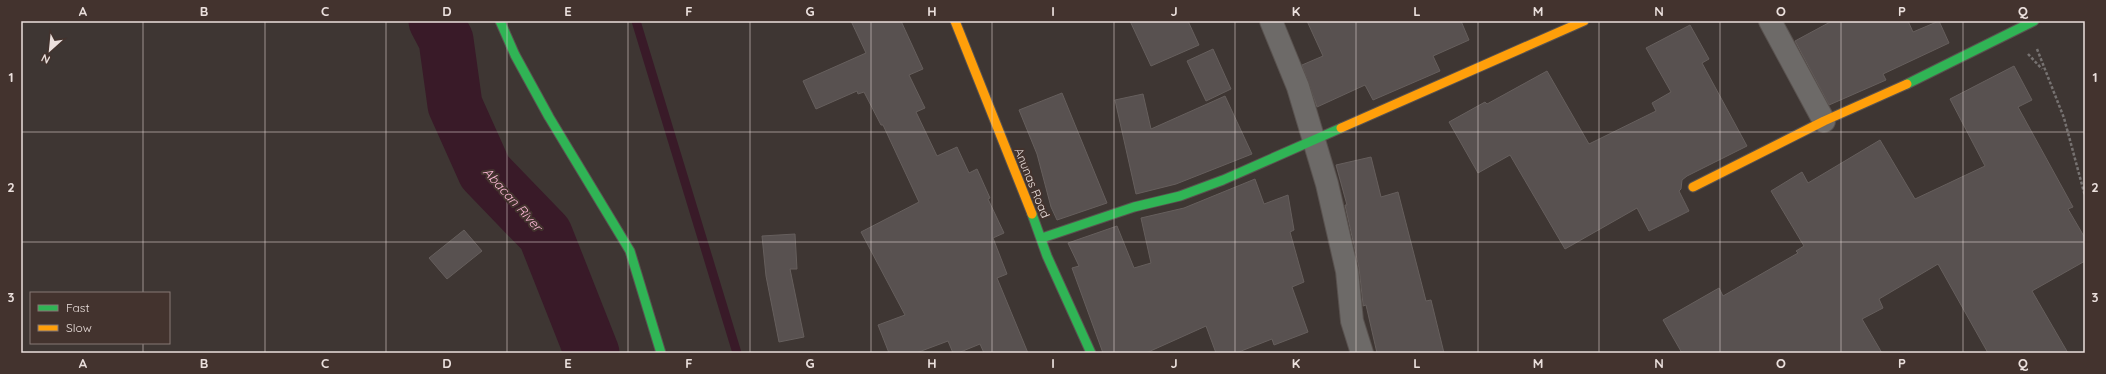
<svg xmlns="http://www.w3.org/2000/svg" width="2106" height="374" font-family="Quicksand,sans-serif">
<style>
.lines{fill:none;stroke-linecap:round;stroke-linejoin:round}
.stream{stroke:#391a28;stroke-width:9}
.river{stroke:#391a28;stroke-width:55}
.building{fill:#585150;stroke:#665f5d}
.street-casing{stroke:#59524f;stroke-width:24}
.fast-casing{stroke:#59524f;stroke-width:11}
.slow-casing{stroke:#59524f;stroke-width:11}
.path{stroke:#767271;stroke-width:2.5;stroke-dasharray:3 2;stroke-linecap:butt}
.street{stroke:#6d6a68;stroke-width:22}
.fast{stroke:#30b455;stroke-width:9}
.slow{stroke:#ff9f0a;stroke-width:9}
.grid{fill:none;stroke:#ebe0dd;stroke-width:1;stroke-opacity:0.55}
.labels{text-anchor:middle;stroke-width:4;stroke-linejoin:round;paint-order:stroke}
.street-label{font-size:12px;fill:#ebe0dd;stroke:#43332e}
.water-label{font-size:13px;font-style:italic;fill:#f8b5d2;stroke:#43332e}
.neatline{fill:none;stroke:#ebe0dd;stroke-width:1.5}
.grid-label{font-size:13px;text-anchor:middle;font-weight:bold;fill:#ebe0dd}
</style>
<rect width="100%" height="100%" fill="#3e3633"/>
<g class="lines">
<path class="stream" d="M636 21 737 353"/>
<path class="river" d="M436 21 446 40 455 105 485 172 545 234 592 353"/>
</g>
<path class="building" d="M851 21H901L923 69 909 75 925 108 916 112 937 156 957 147 969 173 977 169 990 198 988 199 1004 233 993 238 1007 274 997 278 1028 353H984L980 344 958 353H953L948 341 916 353H889L878 325 905 315 861 232 919 202 883 125H881L864 92 858 94 857 91 816 109 803 81 866 53Z
M1130 21H1188L1199 45 1151 66Z
M1307 21H1461L1469 40 1433 56 1440 71 1373 100 1365 85 1317 107 1302 65 1323 56Z
M1832 21H1908L1913 32 1939 21 1949 43 1883 74 1886 80 1829 105 1795 41Z
M1690 25 1709 59 1702 63 1747 146 1687 176 1682 180 1681 189 1679 191 1689 211 1649 231 1637 208 1565 249 1510 155 1478 173 1449 122 1485 102 1487 104 1547 71 1589 144 1656 111 1652 103 1671 92 1646 48Z
M1213 49 1231 89 1206 101 1187 61Z
M2014 66 2032 100 2018 107 2073 207 2068 209 2085 238V261L2032 291 2068 353H1988L1938 264 1879 299 1883 308 1862 319 1882 353H1682L1663 320 1719 288 1723 296 1798 253 1796 251 1804 246 1771 191 1802 172 1808 183 1880 140 1915 199 1985 166 1950 99Z
M1062 93 1107 203 1057 220 1051 207 1037 154 1019 110Z
M1143 94 1151 129 1225 96 1252 154 1176 184 1136 194 1115 100Z
M1371 157 1381 197 1398 192 1426 301 1431 300 1444 353H1377L1366 305 1363 306V304L1359 268 1345 205H1347L1336 165Z
M1255 179 1264 204 1288 195 1294 230 1290 232 1304 282 1292 287 1308 332 1274 345 1272 339 1236 353H1216L1206 326 1146 353H1103L1072 268 1079 266 1068 243 1117 226 1134 268 1151 263 1141 218 1184 208Z
M464 230 482 251 447 279 429 258Z
M795 234 797 269H790L804 337 779 342 766 276 762 236Z"/>
<g class="lines">
<g class="street-casing">
<path id="street" d="M1271 21 1298 87 1327 184 1347 271 1352 321 1362 353
M1770 21 1824 121"/>
</g>
<g class="fast-casing">
<path id="fast" d="M500 21 515 55 549 117 630 251 661 353
M1907 84 2034 21
M1032 214 1047 256 1091 353
M1042 238 1134 207 1180 196 1223 180 1341 128"/>
</g>
<g class="slow-casing">
<path id="slow" d="M955 21 1032 214
M1341 128 1584 21
M1693 187 1824 121 1907 84"/>
</g>
<path class="path" d="M2037 49 2064 118 2085 196
M2028 54 2042 69"/>
<use href="#street" class="street"/>
<use href="#fast" class="fast"/>
<use href="#slow" class="slow"/>
</g>
<path class="grid" d="M143 21V293M265 21V353M386 21V353M507 21V353M628 21V353M750 21V353M871 21V353M992 21V353M1114 21V353M1235 21V353M1356 21V353M1478 21V353M1599 21V353M1720 21V353M1841 21V353M1963 21V353M21 132H2085M21 242H2085M143 343V353"/>
<g class="labels">
<g class="street-label">
<text transform="translate(1032 183) rotate(68)" y="4">Anunas Road</text>
</g>
<g class="water-label">
<text transform="translate(513 199) rotate(48)" y="5">Abacan River</text>
</g>
</g>
<rect width="2106" height="374" fill="none" stroke="#43332e" stroke-width="44"/>
<rect x="30" y="292" width="140" height="52" fill="#43332e" stroke="#867874"/>
<rect x="38" y="305" width="20" height="6" fill="#30b455" stroke="#867874"/>
<text x="66" y="312" font-size="12" fill="#ebe0dd">Fast</text>
<rect x="38" y="325" width="20" height="6" fill="#ff9f0a" stroke="#867874"/>
<text x="66" y="332" font-size="12" fill="#ebe0dd">Slow</text>
<g transform="translate(50 50) rotate(207)" stroke="#43332e" stroke-width="3" paint-order="stroke">
<path d="M0-3L7 15L0 10L-7 15Z" fill="#ebe0dd"/>
<text y="-6" font-size="11" font-weight="bold" text-anchor="middle" fill="#ebe0dd">N</text>
</g>
<rect x="22" y="22" width="2062" height="330" class="neatline"/>
<g class="grid-label">
<text x="83" y="16">A</text>
<text x="204" y="16">B</text>
<text x="325" y="16">C</text>
<text x="447" y="16">D</text>
<text x="568" y="16">E</text>
<text x="689" y="16">F</text>
<text x="810" y="16">G</text>
<text x="932" y="16">H</text>
<text x="1053" y="16">I</text>
<text x="1174" y="16">J</text>
<text x="1296" y="16">K</text>
<text x="1417" y="16">L</text>
<text x="1538" y="16">M</text>
<text x="1659" y="16">N</text>
<text x="1781" y="16">O</text>
<text x="1902" y="16">P</text>
<text x="2023" y="16">Q</text>
<text x="11" y="82">1</text>
<text x="2095" y="82">1</text>
<text x="11" y="192">2</text>
<text x="2095" y="192">2</text>
<text x="11" y="302">3</text>
<text x="2095" y="302">3</text>
<text x="83" y="368">A</text>
<text x="204" y="368">B</text>
<text x="325" y="368">C</text>
<text x="447" y="368">D</text>
<text x="568" y="368">E</text>
<text x="689" y="368">F</text>
<text x="810" y="368">G</text>
<text x="932" y="368">H</text>
<text x="1053" y="368">I</text>
<text x="1174" y="368">J</text>
<text x="1296" y="368">K</text>
<text x="1417" y="368">L</text>
<text x="1538" y="368">M</text>
<text x="1659" y="368">N</text>
<text x="1781" y="368">O</text>
<text x="1902" y="368">P</text>
<text x="2023" y="368">Q</text>
</g>
</svg>
